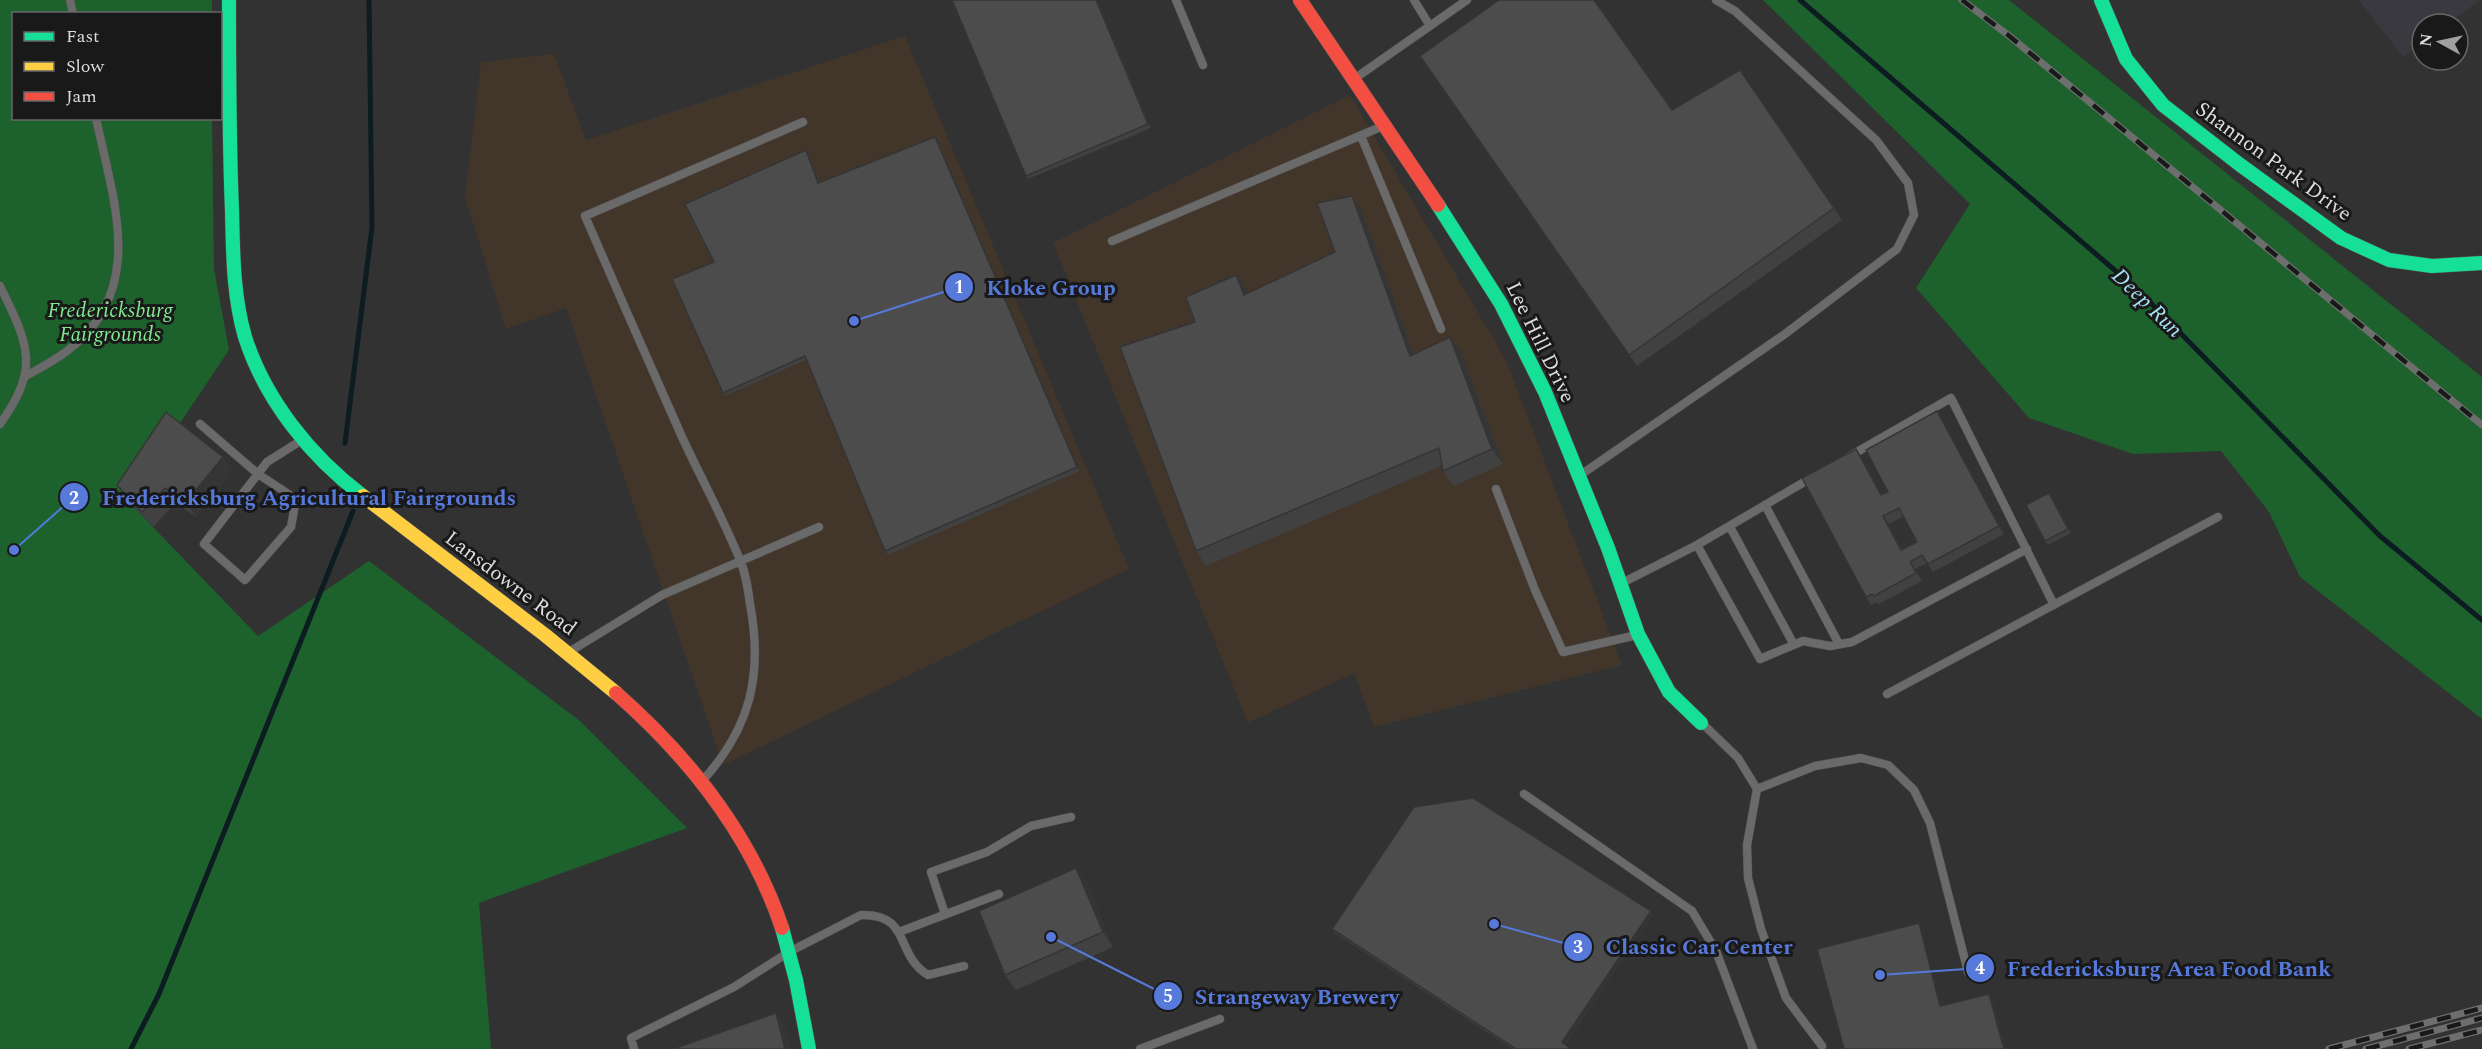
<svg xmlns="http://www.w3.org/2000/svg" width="2482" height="1049" font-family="Spectral,serif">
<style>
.built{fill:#3a3940}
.industrial{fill:#42352a}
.green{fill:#1d612c}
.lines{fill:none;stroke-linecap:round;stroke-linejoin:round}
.stream{stroke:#0c1c21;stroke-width:5}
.lane-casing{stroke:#515151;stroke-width:9}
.fast-casing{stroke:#515151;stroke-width:15}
.slow-casing{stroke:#515151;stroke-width:15}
.jam-casing{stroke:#515151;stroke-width:15}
.lane{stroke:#6a6a6b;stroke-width:8}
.fast{stroke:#16e098;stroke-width:14}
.slow{stroke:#ffcf43;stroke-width:14}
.jam{stroke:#f24e42;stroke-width:14}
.rail-casing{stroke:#6e6e6f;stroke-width:7}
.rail{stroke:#19191a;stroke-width:4.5;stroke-dasharray:14;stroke-linecap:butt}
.wall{fill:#414141;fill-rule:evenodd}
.shaded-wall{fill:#353535}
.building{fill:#4c4c4c;stroke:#353535;stroke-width:1.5;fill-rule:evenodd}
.labels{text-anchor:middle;stroke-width:6;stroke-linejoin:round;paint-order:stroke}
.street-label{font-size:21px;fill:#dcdcdd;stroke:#19191a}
.park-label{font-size:21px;font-style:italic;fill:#81e98e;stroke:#19191a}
.water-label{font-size:22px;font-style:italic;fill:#a6e0f2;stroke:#19191a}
.leader{fill:none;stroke:#5679da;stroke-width:2}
.callout-dot{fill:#5679da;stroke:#19191a;stroke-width:2}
.mark-label{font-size:18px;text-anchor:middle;font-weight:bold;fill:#fff}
.callout-label{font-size:22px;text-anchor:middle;font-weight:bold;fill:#5679da;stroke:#19191a;stroke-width:6;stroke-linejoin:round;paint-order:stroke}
</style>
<rect width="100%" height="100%" fill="#323233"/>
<path class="built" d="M2359 0H2480L2447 24H2422V42L2403 57Z"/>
<path class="industrial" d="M905 36 1129 569 723 765 566 308 506 329 465 197 481 62 554 54 586 140Z
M1350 95 1506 360 1622 665 1374 727 1354 673 1248 723 1053 243Z"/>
<path class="green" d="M0 0H212V13L14 14V118L212 119 214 269 229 350 128 501 258 636 369 561 580 721 687 828 479 903 491 1049H0Z
M1763 0H2009L2482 377V719L2300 577 2269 512 2221 451 2133 454 2029 418 1916 288 1970 204Z"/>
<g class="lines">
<path class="stream" d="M1800 0 2139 291 2380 536 2482 620
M345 443 372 227 369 0
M131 1049 159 994 353 511"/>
<g class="lane-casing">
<path id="lane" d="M70 0 73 14
M1176 0 1203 65
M1414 0 1430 26
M1354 79 1467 0
M1361 136 1441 329
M1112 241 1383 126
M0 286C28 344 41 367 0 424
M24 377C38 369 54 361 67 351 148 291 113 200 96 118
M200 424 258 474 296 499 291 527 245 580 204 544 267 462 302 440
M1850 456 1951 398 2054 605
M1579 476 1785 334 1897 249 1914 215 1908 183 1876 140 1735 11 1716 0
M1496 489 1535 590 1563 652 1637 635
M1765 505 1839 644
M1730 527 1793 643
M1697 545 1760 659 1803 641 1830 646 1852 642 2027 549
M1622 583 1697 545 1811 478
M569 652 662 595 819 527
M1887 694 2218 517
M1703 724 1738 758 1757 789 1815 766 1861 758 1888 765 1914 790 1930 823 1968 972
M703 780C751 727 763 674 750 604 748 589 746 574 740 560 723 518 701 478 682 437 649 363 617 290 585 216L803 122
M1757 789 1747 845 1748 878 1761 929 1786 998 1822 1046
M1524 794 1692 911 1716 951 1753 1049
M945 914 931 872 987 852 1031 826 1071 817
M899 932 999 894
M634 1049 631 1038 734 987 789 952 861 915C912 914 894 954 928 975L964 966
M1140 1049 1220 1019"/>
</g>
<g class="fast-casing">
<path id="fast" d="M229 0C229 70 229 140 232 210 233 252 233 296 245 337 265 400 311 457 363 496
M2101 0 2126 59 2163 105 2239 164 2341 238 2389 260 2432 266 2482 263
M1438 205 1501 304 1545 392 1608 548 1638 634 1669 692 1701 723
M782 928 796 980 809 1049"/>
</g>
<g class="slow-casing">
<path id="slow" d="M363 496 545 635 616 693"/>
</g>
<g class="jam-casing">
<path id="jam" d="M1300 0 1438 205
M616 693C689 757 751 836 782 928"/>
</g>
<use href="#lane" class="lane"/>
<use href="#fast" class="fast"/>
<use href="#slow" class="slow"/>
<use href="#jam" class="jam"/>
<g class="rail-casing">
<path id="rail" d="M1962 0 2008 35 2482 425
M2329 1049 2482 1008
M2366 1049 2482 1018
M2409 1049 2482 1030"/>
</g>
<use href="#rail" class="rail"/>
</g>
<path class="wall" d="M1097 0 1151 128 1028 179 1026 176Z
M1420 56 1672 110 1740 70 1842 220 1637 366Z
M935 137 938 141 1080 471 888 555 885 551 806 360 725 396 723 393 714 262 806 150 809 154 820 182Z
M1362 211 1414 354 1450 337 1461 352 1503 464 1454 486 1443 471 1442 466 1206 566 1196 551 1195 322 1236 275 1248 293 1335 252Z
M1942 419 2004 534 1933 572 1927 563 1915 569 1922 581 1879 604 1877 602 1871 605 1866 597 1856 449 1861 456 1882 495 1888 492ZM1904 516 1917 542 1902 550 1889 524Z
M223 457 233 472 196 517 176 503 153 527 127 500 117 485Z
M2051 496 2071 533 2048 545 2045 541Z
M1076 868 1087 883 1113 947 1016 990 1005 975Z
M1653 915 1565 1045 1571 1049H1513L1335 933 1332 929Z"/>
<path class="shaded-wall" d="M1096 0H1097L1151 128 1148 124Z
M935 137 938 141 1080 471 1077 467Z
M806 150 809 154 821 187 818 183Z
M1352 196 1362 211 1420 371 1410 356Z
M1236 275 1247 290 1254 310 1244 295Z
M1450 337 1461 352 1503 464 1492 449Z
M1937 411 1942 419 2004 534 1999 526Z
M1856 449 1861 456 1886 503 1881 495Z
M223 457 233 472 196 517 186 502Z
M1883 516 1889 524 1907 558 1901 550Z
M1076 868 1087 883 1113 947 1103 932Z
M1651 911 1653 915 1564 1046 1562 1042Z
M1919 923 1921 927 1943 1010 1940 1006Z
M1989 994 1992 997 2006 1049H2004Z
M776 1013 786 1028 792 1049H785Z"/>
<path class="building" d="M952 0H1096L1148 124 1026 176Z
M1499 0H1594L1672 110 1740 70 1834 208 1629 355 1420 56Z
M935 137 1077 467 885 551 805 356 723 393 672 279 714 262 685 204 806 150 818 183Z
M1352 196 1410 356 1450 337 1492 449 1443 471 1439 448 1196 551 1120 347 1195 322 1186 297 1236 275 1244 295 1335 252 1317 203Z
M1937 411 1999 526 1928 564 1922 555 1910 562 1916 573 1874 596 1872 594 1866 597 1802 478 1856 449 1881 495 1888 492 1866 450ZM1899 508 1917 542 1901 550 1883 516Z
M166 412 223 457 186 502 165 488 142 512 117 485Z
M2049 493 2068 529 2045 541 2026 505Z
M1473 798 1651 911 1562 1042 1571 1049H1516L1332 929 1414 807Z
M1076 868 1103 932 1005 975 979 911Z
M1919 923 1940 1006 1989 994 2004 1049H1844L1817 949Z
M776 1013 785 1049H673Z"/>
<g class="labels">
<g class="street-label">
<text transform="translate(2274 161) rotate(36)" y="7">Shannon Park Drive</text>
<text transform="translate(1541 342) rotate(64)" y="7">Lee Hill Drive</text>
<text transform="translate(511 583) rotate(37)" y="7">Lansdowne Road</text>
</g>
<g class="park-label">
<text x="110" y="317">Fredericksburg<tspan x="110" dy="24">Fairgrounds</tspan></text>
</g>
<g class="water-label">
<text transform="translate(2148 302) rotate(44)" y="8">Deep Run</text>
</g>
</g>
<path class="leader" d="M854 321L959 287M14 550L74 497M1494 924L1578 947M1880 975L1980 968M1051 937L1168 996"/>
<g class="callout-dot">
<circle cx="854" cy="321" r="6"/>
<circle cx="14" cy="550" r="6"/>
<circle cx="1494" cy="924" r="6"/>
<circle cx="1880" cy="975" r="6"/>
<circle cx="1051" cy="937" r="6"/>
<circle cx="959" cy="287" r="15"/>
<circle cx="74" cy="497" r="15"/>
<circle cx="1578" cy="947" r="15"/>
<circle cx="1980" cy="968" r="15"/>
<circle cx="1168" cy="996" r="15"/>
</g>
<g class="mark-label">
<text x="959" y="293">1</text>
<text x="74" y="504">2</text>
<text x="1578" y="953">3</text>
<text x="1980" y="974">4</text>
<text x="1168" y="1002">5</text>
</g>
<g class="callout-label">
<text x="1051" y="295">Kloke Group</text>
<text x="309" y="505">Fredericksburg Agricultural Fairgrounds</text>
<text x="1699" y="954">Classic Car Center</text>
<text x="2169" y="976">Fredericksburg Area Food Bank</text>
<text x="1297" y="1004">Strangeway Brewery</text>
</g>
<rect x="12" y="12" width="210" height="108" fill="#19191a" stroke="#676768" stroke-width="1.5"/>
<rect x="24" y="32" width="30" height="9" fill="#16e098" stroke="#676768" stroke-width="1.5"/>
<text x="66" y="42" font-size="18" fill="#dcdcdd">Fast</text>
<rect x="24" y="62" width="30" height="9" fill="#ffcf43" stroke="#676768" stroke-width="1.5"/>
<text x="66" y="72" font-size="18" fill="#dcdcdd">Slow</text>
<rect x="24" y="92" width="30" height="9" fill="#f24e42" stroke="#676768" stroke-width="1.5"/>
<text x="66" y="102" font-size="18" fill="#dcdcdd">Jam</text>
<g transform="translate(2440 42) rotate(278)"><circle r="28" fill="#19191a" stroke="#676768" stroke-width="1.5"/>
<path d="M0-4.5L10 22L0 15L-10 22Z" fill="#a0a0a2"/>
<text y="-9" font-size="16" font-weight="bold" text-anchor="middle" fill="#dcdcdd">N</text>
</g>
</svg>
